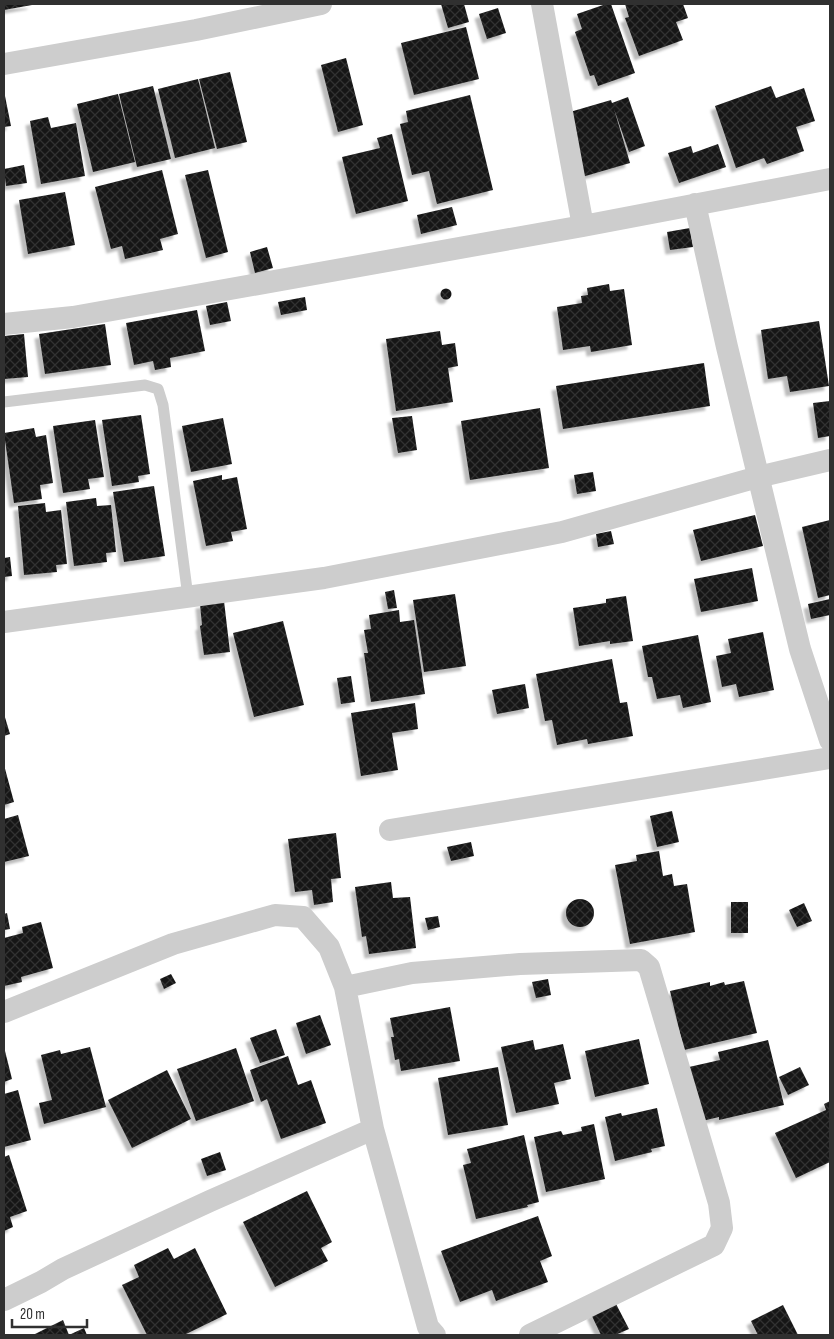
<svg xmlns="http://www.w3.org/2000/svg" width="834" height="1339" font-family="'Sofia Sans Condensed',sans-serif">
<style>
.building{fill:url(#building-cross-hatch);filter:url(#shadow)}
.lines{fill:none;stroke-linecap:round;stroke-linejoin:round}
.lane{stroke:#cdcdcd;stroke-width:11}
.street{stroke:#cdcdcd;stroke-width:22}
</style>
<defs>
<pattern id="building-cross-hatch" width="8" height="8" patternUnits="userSpaceOnUse" patternTransform="scale(1.25)"><rect width="8" height="8" fill="#171717"/><path d="M0 0l8 8M0 8l8-8" fill="none" stroke="#303030"/></pattern>
<filter id="shadow"><feDropShadow dx="-4.5" dy="4.5" stdDeviation="1" flood-color="#0004"/></filter>
</defs>
<rect width="100%" height="100%" fill="#fff"/>
<path class="building" d="M4 4H32V5L4 10Z
M441 4H464L469 22 448 28Z
M606 4H611L635 73 598 86 594 75 590 76 575 32 582 29 577 14Z
M625 4H683L688 18 676 22 683 40 639 56 625 18 629 17Z
M498 8 506 33 487 39 479 14Z
M466 27 479 79 414 95 401 43Z
M346 58 363 125 338 132 321 65Z
M230 72 247 142 217 149 199 79Z
M198 79 215 148 175 158 158 89Z
M153 86 171 159 137 167 119 94Z
M771 86 776 98 804 88 815 121 796 127 804 151 767 164 764 158 736 168 715 106Z
M4 91 11 126 4 127Z
M118 94 135 162 93 172 77 104Z
M470 95 493 190 437 204 429 171 412 175 400 124 408 122 406 111Z
M628 97 645 146 629 152 614 109 630 163 582 177 563 114 611 100 612 103Z
M48 117 51 128 76 123 85 176 41 184 30 121Z
M392 134 408 201 356 214 342 157 380 148 377 138Z
M718 144 726 167 679 183 668 153 691 146 693 153Z
M24 165 27 183 6 186 4 169Z
M162 170 178 234 160 239 163 250 125 259 122 246 111 249 95 187Z
M208 170 228 252 206 258 185 175Z
M65 192 75 245 28 254 19 200Z
M452 207 457 225 421 234 417 215Z
M690 228 693 247 670 250 667 232Z
M267 247 273 268 255 273 250 252Z
M609 284 610 291 624 289 632 345 591 352 590 346 563 350 557 307 582 303 581 296 588 295 587 288Z
M440.5 294a5.5 5.5 0 1 1 11 0a5.5 5.5 0 1 1-11 0Z
M305 297 307 310 281 315 278 302Z
M227 302 231 321 210 325 206 306Z
M197 310 205 351 170 358 171 367 155 370 153 361 134 365 126 323Z
M819 321 829 386 790 392 787 376 768 379 761 330Z
M105 324 111 365 45 374 39 334Z
M440 331 442 345 455 343 458 366 448 368 453 402 396 411 386 339Z
M24 334 28 377 4 379V336Z
M704 363 710 406 563 429 556 386Z
M830 401V436L818 438 813 403Z
M540 408 549 468 470 480 461 421Z
M141 415 150 474 138 476 139 482 112 486 102 420Z
M412 416 417 450 398 453 392 418Z
M223 418 232 464 191 472 182 426Z
M95 420 104 477 88 479 90 489 63 493 53 426Z
M34 428 36 437 46 435 53 483 40 485 42 499 14 503 4 433Z
M593 472 596 491 577 494 574 475Z
M222 475V480L237 477 247 529 231 532 233 541 206 546 193 481Z
M154 486 165 556 124 562 113 492Z
M96 498 97 506 111 505 116 552 106 553 107 562 74 566 66 502Z
M45 503 46 512 61 510 67 564 56 565 57 572 24 575 18 506Z
M755 515 763 546 701 561 693 530Z
M830 520V595L818 598 802 527Z
M611 531 614 544 598 547 596 534Z
M10 557 12 576 4 577V558Z
M752 568 758 601 701 612 694 579Z
M394 590 397 608 388 609 385 592Z
M455 594 466 666 424 672 413 600Z
M626 596 633 641 610 644V641L579 646 573 608 606 603V599Z
M830 599V615L811 619 808 604Z
M224 601 230 652 204 655 200 626 202 625 200 604Z
M399 610 400 622 414 620 425 694 371 702 364 653H368L364 630 371 629 369 615Z
M283 621 304 705 254 717 233 633Z
M763 632 774 690 739 697 736 684 722 687 716 656 731 653 728 639Z
M698 635 711 702 683 708 680 695 657 699 652 677H648L642 646Z
M612 659 620 703 627 702 633 736 588 744 587 739 557 745 552 720 545 721 536 674Z
M351 676 355 702 341 704 337 678Z
M525 684 529 708 497 714 492 690Z
M415 703 418 729 392 733 398 770 361 776 351 713Z
M4 714 10 734 4 736Z
M4 765 14 802 4 805Z
M672 811 679 842 657 847 650 816Z
M18 815 29 856 4 862V819Z
M336 833 341 878 331 879 333 902 314 905 312 890 295 892 288 839Z
M471 842 474 856 451 861 447 847Z
M659 851 663 876 672 874 674 886 687 884 695 932 630 944 615 865 637 861 636 855Z
M391 882 393 898 410 897 416 948 369 954 366 936 362 937 355 887Z
M566 913a14 14 0 1 1 28 0a14 14 0 1 1-28 0Z
M731 902H748V933H731Z
M804 903 812 921 797 927 789 910Z
M7 913 10 929 4 930V914Z
M438 916 440 927 428 930 425 918Z
M41 922 53 968 21 977 22 982 4 986V938L23 933 22 927Z
M171 974 176 983 164 989 160 979Z
M548 979 551 995 536 998 532 982Z
M744 981 757 1033 684 1050 670 991 710 982V986L724 982 725 985Z
M450 1007 460 1061 401 1071 399 1059 395 1060 391 1037H394L390 1018Z
M320 1015 331 1045 306 1054 296 1023Z
M276 1029 285 1055 260 1063 250 1038Z
M639 1039 649 1084 595 1097 585 1051Z
M533 1040 535 1050 563 1044 571 1079 554 1083 559 1104 516 1113 501 1047Z
M768 1040 784 1105 719 1120V1117L702 1121 689 1067 720 1060 718 1052Z
M4 1047 12 1079 4 1082Z
M90 1047 106 1107 44 1124 39 1103 52 1100 41 1055 60 1050 61 1054Z
M236 1048 254 1101 196 1121 177 1069Z
M288 1056 298 1085 311 1080 326 1123 281 1139 267 1099 261 1102 250 1070Z
M498 1067 508 1125 448 1135 438 1078Z
M800 1067 809 1085 788 1095 779 1077Z
M167 1070 191 1119 132 1148 108 1100Z
M18 1090 31 1140 4 1147V1094Z
M830 1101V1162L796 1178 775 1133 826 1110 824 1104Z
M657 1108 665 1146 651 1149 652 1152 615 1161 605 1117 621 1113 622 1116Z
M594 1124 605 1179 546 1192 534 1137 561 1131 563 1135 582 1131 581 1127Z
M524 1135 539 1202 527 1205 528 1207 476 1219 463 1165 471 1163 467 1149Z
M220 1152 226 1170 207 1176 201 1159Z
M9 1155 27 1211 10 1217 13 1227 4 1231V1157Z
M307 1191 332 1242 321 1248 328 1261 275 1287 243 1222Z
M538 1216 552 1256 540 1261 548 1282 496 1301 492 1290 460 1302 441 1251Z
M168 1248 174 1259 195 1248 227 1314 184 1335H147L122 1285 139 1277 134 1265Z
M615 1302 629 1329 615 1335H601L591 1314Z
M783 1305 798 1335H758L751 1321Z
M63 1320 69 1335 84 1328 87 1335H33Z"/>
<g class="lines">
<path class="lane" d="M4 402 145 385 158 389 163 405 188 597"/>
<path class="street" d="M542 4 583 226
M4 64 196 30 321 4
M695 204 727 347 800 649 830 740
M4 324 73 317 583 226 830 179
M4 622 324 578 562 532 758 477 830 460
M390 830 830 758
M4 1012 173 944 275 915 303 917 329 947 345 987
M4 1300 41 1282 63 1269 210 1201 373 1129
M435 1335 428 1327 373 1129 345 987 412 973 520 964 641 960 649 967 719 1203 722 1228 714 1245 530 1335"/>
</g>
<rect width="834" height="1339" fill="none" stroke="#303030" stroke-width="10"/>
<path d="M12 1319v8h75v-8" fill="none" stroke="#303030" stroke-width="2.5"/>
<text x="20" y="1319" font-size="15" fill="#303030" stroke="#ffffff" stroke-width="4" paint-order="stroke">20 m</text>
</svg>
